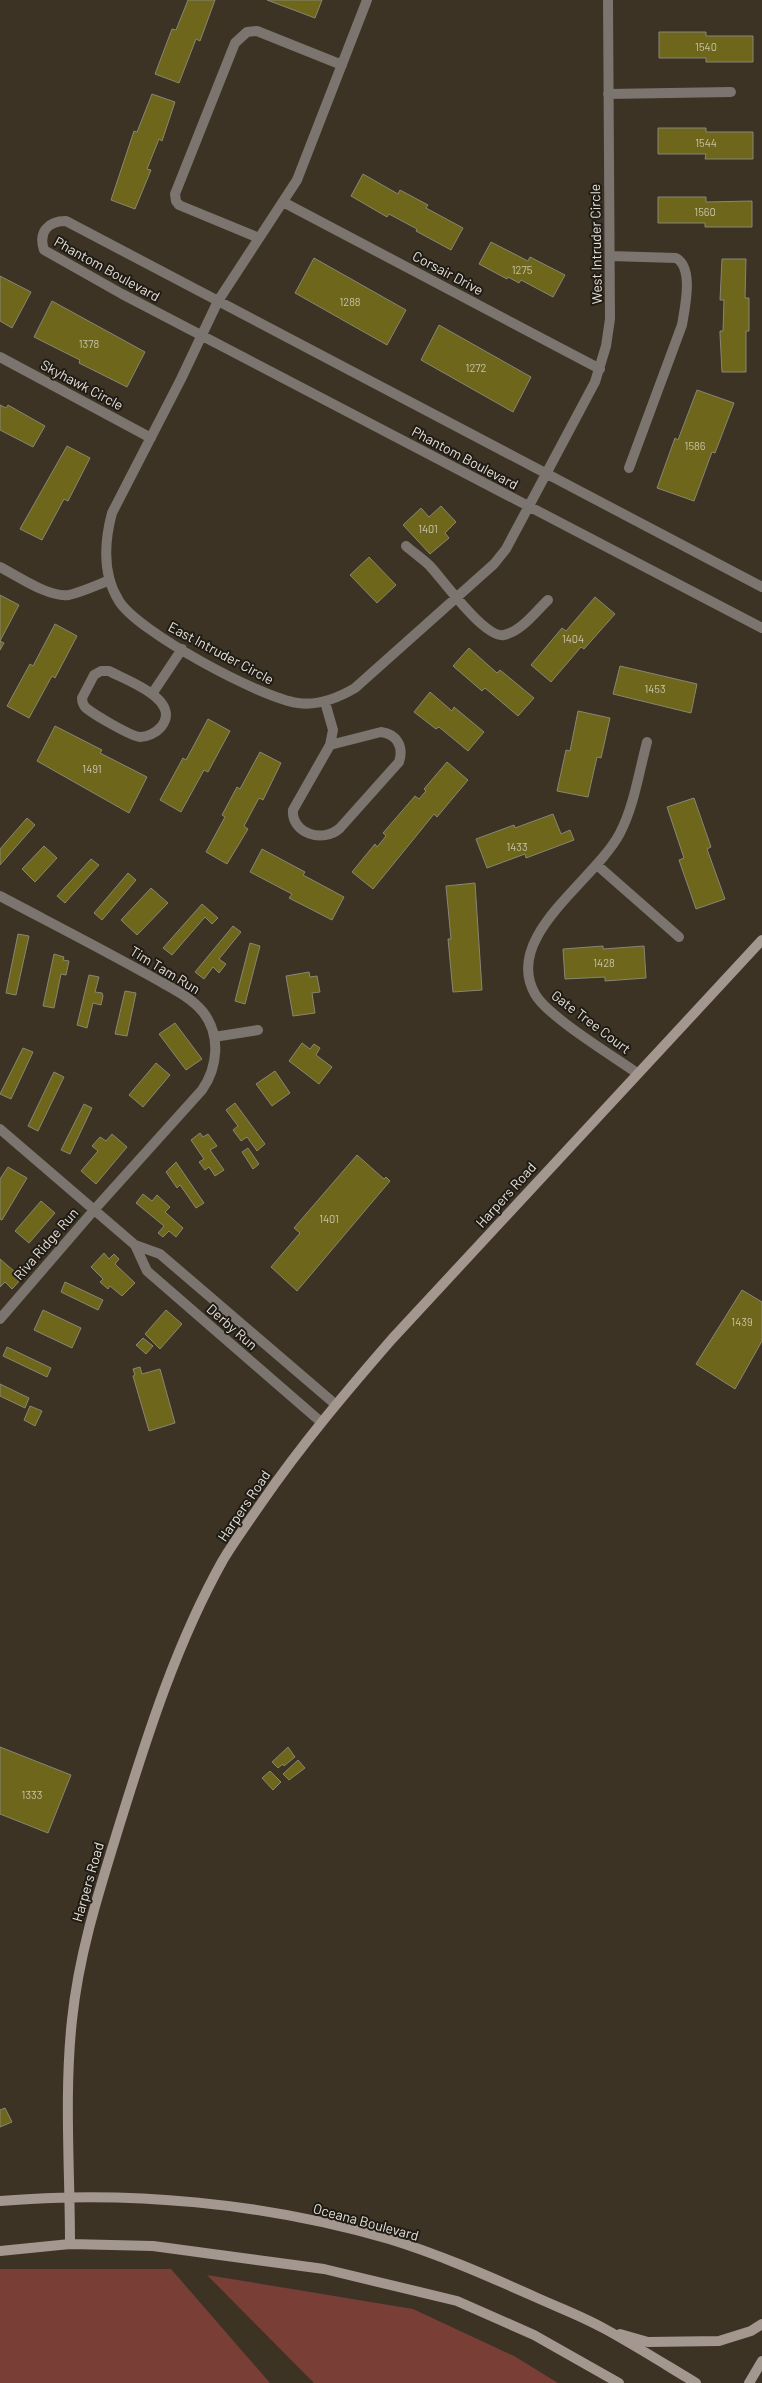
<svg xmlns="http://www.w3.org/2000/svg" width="762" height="2383" font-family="Barlow,sans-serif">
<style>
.green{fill:#793f37}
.building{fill:#6d661b;stroke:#888674}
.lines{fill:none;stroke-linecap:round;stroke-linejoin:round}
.street{stroke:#7b746f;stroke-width:10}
.secondary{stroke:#a3978f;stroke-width:10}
.labels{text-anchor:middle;stroke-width:4;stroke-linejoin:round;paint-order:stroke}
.number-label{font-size:11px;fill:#c8c2a8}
.street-label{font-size:14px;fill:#e6e0d7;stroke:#1f1b15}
</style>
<rect width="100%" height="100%" fill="#3c3324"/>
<path class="green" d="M0 2269H171L270 2383H0Z
M207 2275 413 2309 514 2356 558 2383H314Z"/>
<path class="building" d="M188 0H215L200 41 196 39 179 83 155 74 172 29 176 30Z
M267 0H322L315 18Z
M659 32H706V36H753V62H706V58H659Z
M152 94 175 102 162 141 159 139 147 169 151 170 135 209 111 200 134 131 137 132Z
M658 128H706V132H753V159H705L706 154H658Z
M363 174 398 194 400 190 428 205 426 208 463 228 451 250 416 231 417 229 389 214 387 217 351 196Z
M658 197H706V202L752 201V227H705V223H658Z
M491 242 528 261 530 257 565 275 553 297 521 280 519 283 508 277 507 279 479 264Z
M314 258 406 310 387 345 295 293Z
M722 259H746L745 298H749V331H746V372H722L720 334V331H723L724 300H720Z
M0 276 31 292 12 328 0 321Z
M52 301 145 352 127 387 79 363 80 360 34 337Z
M439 325 531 377 513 412 421 360Z
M697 390 734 403 715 453 712 452 694 501 657 488 675 438 678 440Z
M0 405 6 408 8 405 45 426 33 447 0 430Z
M67 446 90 458 68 501 64 499 42 540 20 529Z
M441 506 456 522 445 533 449 538 430 554 403 525 421 508 429 517Z
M369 557 396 585 377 603 350 575Z
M0 595 19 605 0 641 4 643 0 650Z
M595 597 615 614 584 649 581 647 551 682 531 665 562 628 566 631Z
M55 624 77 636 55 678 52 676 29 718 7 706 30 664 33 666Z
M469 648 497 673 500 670 534 698 518 716 485 688 482 691 453 666Z
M620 666 697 684 691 713 613 694Z
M430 692 452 711 454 707 484 732 468 751 439 727 436 729 414 712Z
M578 711 610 718 601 758 597 757 588 797 557 791 566 750 570 751Z
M208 719 230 731 208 772 204 770 181 812 160 800 183 758 186 760Z
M55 726 102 750 100 753 147 777 129 813 37 761Z
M260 752 281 763 263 800 259 798 244 826 248 829 227 864 206 852 225 817 222 815 237 787 240 789Z
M447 762 468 780 437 817 434 814 373 889 352 872 375 844 377 847 386 836 383 833 415 796 419 799 426 791 424 789Z
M694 798 711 847 707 849 725 899 696 909 679 860 684 858 667 807Z
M553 814 561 834 570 830 574 840 526 858 525 854 487 868 476 839 514 825 515 828Z
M27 818 35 825 0 865V849Z
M44 846 57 858 35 882 22 869Z
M262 849 305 872 303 875 344 897 332 920 289 898 292 894 250 872Z
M91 859 99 865 65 903 57 896Z
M128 873 136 880 102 920 94 913Z
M475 883 482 990 453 992 448 939H451L446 886Z
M151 888 168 903 137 935 121 920Z
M202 904 218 918 212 924 205 917 172 955 163 948Z
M233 926 241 932 219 959 226 964 219 973 213 967 204 979 195 972Z
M18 934 29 936 16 995 6 993Z
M250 943 260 946 245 1004 235 1001Z
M603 946V949L644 946 646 978 605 981V977L565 979 563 949Z
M54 954 64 957 63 960 69 961 66 975 61 974 54 1008 43 1006Z
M309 972 310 977 317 976 320 992 312 993 315 1013 293 1016 286 976Z
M89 975 99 977 95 992 102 993 103 996 101 1005 93 1003 87 1028 77 1025Z
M125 991 136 993 127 1036 115 1034Z
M175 1023 202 1059 186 1070 159 1034Z
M302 1043 310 1049 314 1044 320 1048 316 1055 332 1067 319 1084 289 1061Z
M23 1048 33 1052 11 1099 0 1094Z
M156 1063 170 1075 143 1107 129 1095Z
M275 1071 290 1093 272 1106 256 1084Z
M54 1072 64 1077 38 1131 28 1126Z
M235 1103 265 1144 257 1151 247 1137 241 1141 233 1130 238 1126 226 1110Z
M84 1104 92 1108 70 1154 61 1150Z
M200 1133 203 1137 208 1134 217 1146 210 1150 224 1170 215 1176 209 1167 205 1170 199 1162 204 1159 191 1140Z
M112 1134 127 1147 96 1184 81 1171 98 1151 92 1146 100 1137 106 1141Z
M248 1148 259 1164 253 1169 242 1152Z
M357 1155 384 1179 386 1177 390 1181 297 1291 271 1267 300 1233 294 1228Z
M176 1162 204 1203 196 1208 180 1185 177 1188 166 1172Z
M8 1167 27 1178 2 1220 0 1219V1179Z
M143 1194 152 1201 157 1195 170 1207 165 1212 183 1228 176 1237 169 1231 163 1237 158 1233 164 1226 136 1203Z
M41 1201 55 1213 29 1243 15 1231Z
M104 1253 109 1259 114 1254 119 1259 115 1264 135 1283 122 1296 110 1286 108 1289 100 1282 103 1279 91 1267Z
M0 1259 22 1278 12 1289 5 1282 0 1287Z
M65 1282 103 1300 98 1310 61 1292Z
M742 1290 762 1302V1341L735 1389 696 1364Z
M43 1310 81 1328 72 1348 34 1330Z
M166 1310 182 1324 160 1349 145 1334Z
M143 1338 153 1346 146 1354 136 1345Z
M7 1347 51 1368 47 1377 3 1356Z
M140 1367 142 1374 160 1369 175 1423 149 1431 133 1376 135 1375 133 1369Z
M0 1384 29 1398 25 1408 0 1396Z
M30 1406 42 1411 35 1426 24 1420Z
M0 1747 71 1775 48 1833 0 1814Z
M288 1747 295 1757 284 1766 283 1764 278 1768 272 1762Z
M298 1760 305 1768 289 1780 283 1774Z
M270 1771 281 1782 273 1790 262 1778Z
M5 2108 12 2122 0 2127V2110Z"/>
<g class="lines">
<path class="street" d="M367 0 297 180 218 301 181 379 112 513C104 543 102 574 119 601 138 632 261 698 298 703 318 706 338 698 355 688L494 564 506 549 595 382 606 346 610 319 608 0
M608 94 731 92
M283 202 600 369
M259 238 179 205 176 201 175 194 235 43 247 32 257 31 342 65
M610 256 676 258C694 268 685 307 682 325L629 468
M0 357 151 438
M406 546C414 553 423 559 430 566 443 580 485 639 504 635 522 631 535 612 548 600
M0 567C18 576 49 598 69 595 82 592 97 585 110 580
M762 587 66 221C48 221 38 232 44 250L122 294 762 628
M101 671H109C126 680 183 700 161 727 156 733 147 737 140 737 130 736 95 715 86 708 83 705 82 702 82 698L94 675Z
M152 694 182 649
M325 702 333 730 330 745
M381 732C397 734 404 747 399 762L340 828C323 844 291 833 293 810L330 745Z
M597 865 679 937
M0 896C51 923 102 949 152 977 169 987 190 996 203 1012 221 1035 218 1067 202 1090L94 1210 0 1319
M214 1037 258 1030
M637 1073C613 1056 547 1016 535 994 502 936 595 881 620 833 634 806 639 772 647 742
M0 1129 135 1245 160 1254 335 1404
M135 1245 147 1271 321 1422"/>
<path class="secondary" d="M0 2201C129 2190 264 2203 389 2239 438 2254 486 2275 533 2296 557 2307 582 2316 605 2329 636 2346 666 2365 696 2383
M70 2244C70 2170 64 2094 72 2020 79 1952 100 1888 120 1823 148 1733 177 1642 223 1560 235 1540 249 1521 262 1502 302 1444 346 1392 392 1339L762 940
M0 2251 70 2244 153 2246 324 2269 457 2301 534 2335 619 2383
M620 2334 648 2342 719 2341 751 2331 762 2324
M749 2383 762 2361"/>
</g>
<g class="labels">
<g class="number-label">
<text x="706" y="51">1540</text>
<text x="706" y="147">1544</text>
<text x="705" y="216">1560</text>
<text x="522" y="274">1275</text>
<text x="350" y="306">1288</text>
<text x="89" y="348">1378</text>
<text x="476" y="372">1272</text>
<text x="695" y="450">1586</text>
<text x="428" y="533">1401</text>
<text x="573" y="643">1404</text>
<text x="655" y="693">1453</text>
<text x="92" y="773">1491</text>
<text x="517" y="851">1433</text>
<text x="604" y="967">1428</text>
<text x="329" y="1223">1401</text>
<text x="742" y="1326">1439</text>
<text x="32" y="1799">1333</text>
</g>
<g class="street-label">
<text transform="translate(596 244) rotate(-91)" y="5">West Intruder Circle</text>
<text transform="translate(107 269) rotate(29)" y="5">Phantom Boulevard</text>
<text transform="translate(448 273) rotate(28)" y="5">Corsair Drive</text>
<text transform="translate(82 385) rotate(28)" y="5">Skyhawk Circle</text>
<text transform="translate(465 458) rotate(28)" y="5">Phantom Boulevard</text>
<text transform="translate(221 653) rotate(28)" y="5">East Intruder Circle</text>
<text transform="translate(165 970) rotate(31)" y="5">Tim Tam Run</text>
<text transform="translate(591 1022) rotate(37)" y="5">Gate Tree Court</text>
<text transform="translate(506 1195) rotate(-48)" y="5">Harpers Road</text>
<text transform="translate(46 1244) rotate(-49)" y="5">Riva Ridge Run</text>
<text transform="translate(232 1327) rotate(41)" y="5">Derby Run</text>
<text transform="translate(244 1506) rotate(-56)" y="5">Harpers Road</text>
<text transform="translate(88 1882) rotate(-74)" y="5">Harpers Road</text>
<text transform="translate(366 2222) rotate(15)" y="5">Oceana Boulevard</text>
</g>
</g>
</svg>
